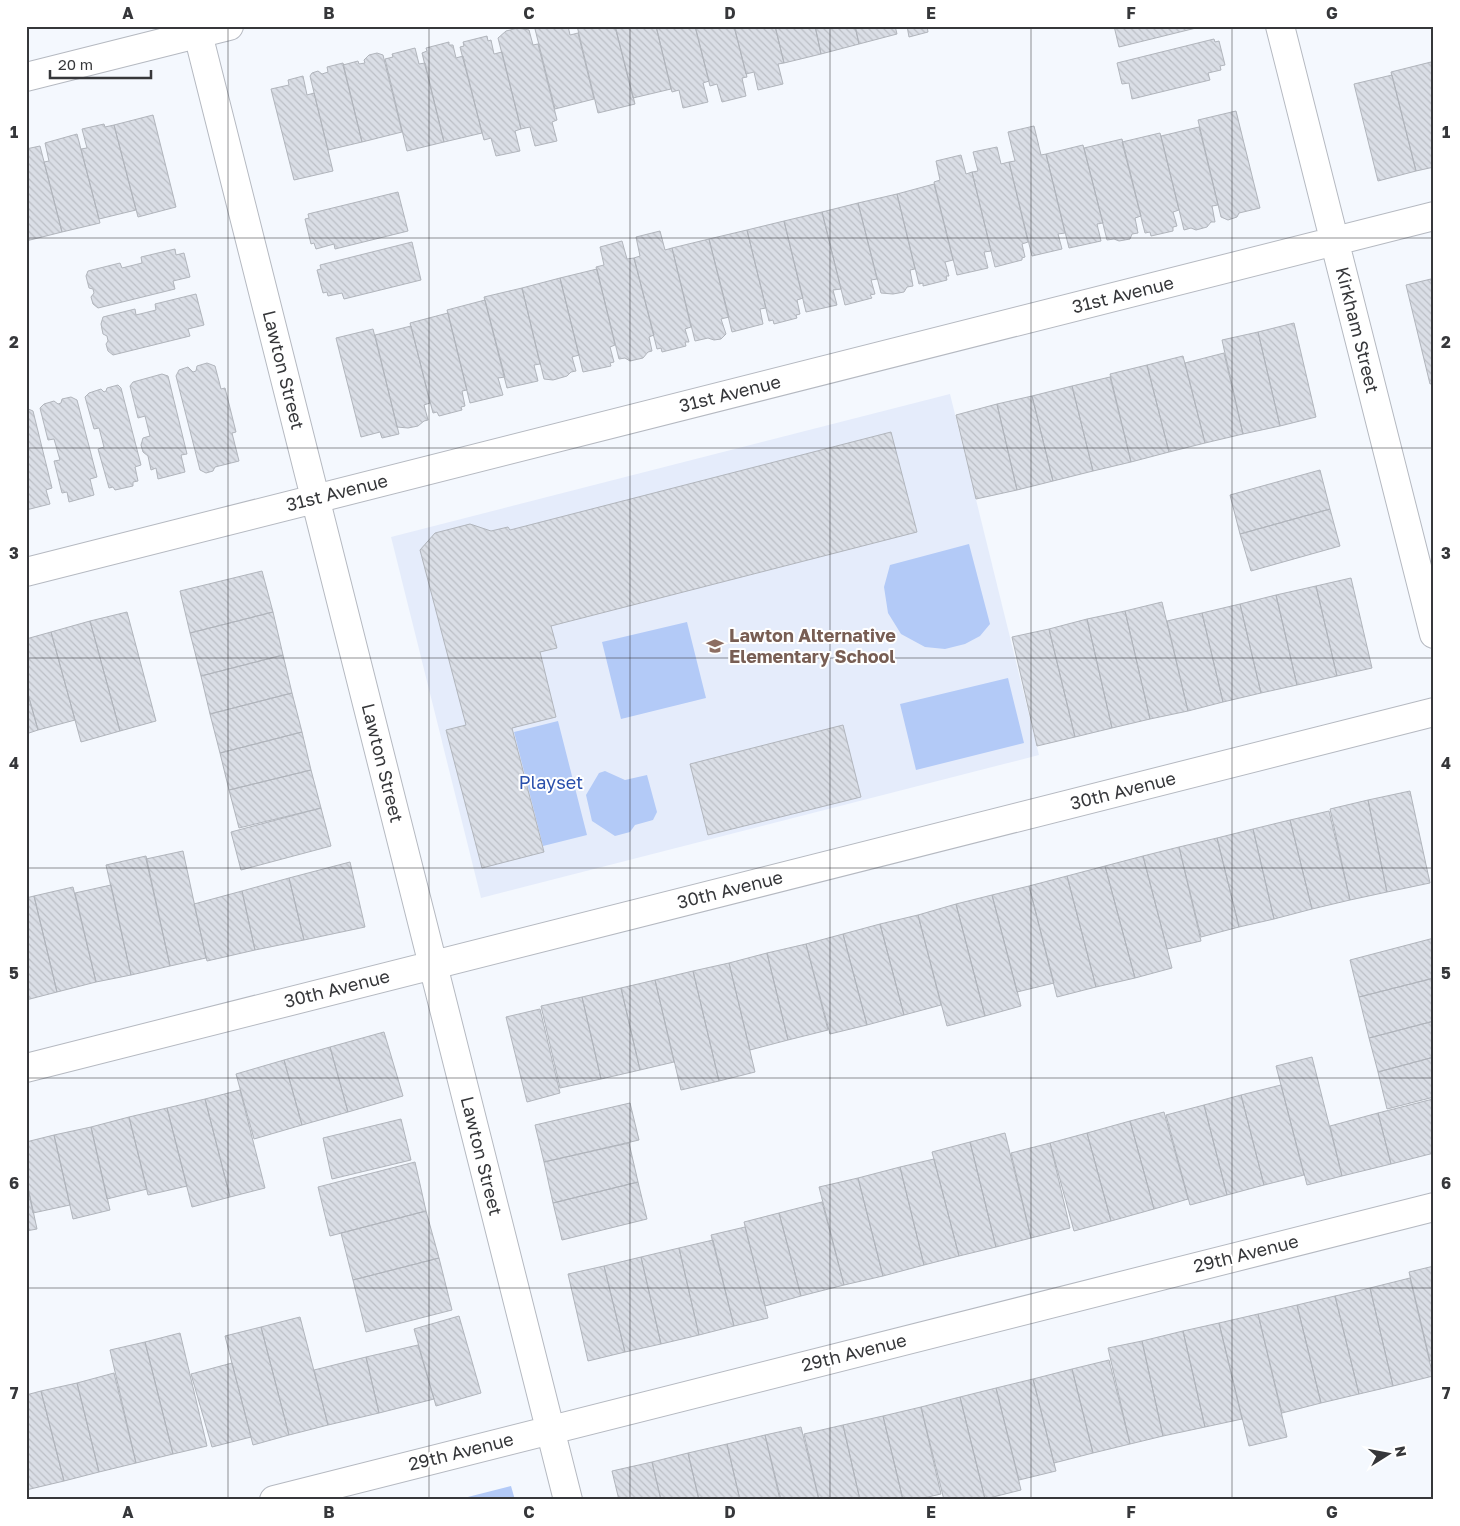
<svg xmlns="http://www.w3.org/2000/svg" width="1460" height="1526" font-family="'Golos Text',sans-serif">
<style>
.built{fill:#e5ecfb}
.green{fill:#b3caf7}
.building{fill:url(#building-back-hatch);stroke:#b1b5bc}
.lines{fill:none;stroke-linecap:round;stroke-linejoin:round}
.minor-casing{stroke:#b5b9c1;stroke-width:30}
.minor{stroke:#fff;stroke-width:28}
.grid{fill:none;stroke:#36373a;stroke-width:1;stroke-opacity:0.55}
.labels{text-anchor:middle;stroke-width:4;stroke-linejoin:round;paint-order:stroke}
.street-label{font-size:18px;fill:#36373a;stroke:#fff}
.education-label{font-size:18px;font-weight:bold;fill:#785e54;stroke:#fff;text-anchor:start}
.park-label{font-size:18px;fill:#2a50ac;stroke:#fff}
.neatline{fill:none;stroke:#36373a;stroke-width:2}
.grid-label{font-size:16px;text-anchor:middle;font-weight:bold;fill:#36373a}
</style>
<defs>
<pattern id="building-back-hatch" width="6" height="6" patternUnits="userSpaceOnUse" patternTransform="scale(1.25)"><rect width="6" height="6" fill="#dadee6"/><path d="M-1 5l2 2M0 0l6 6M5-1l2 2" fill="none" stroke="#bcbfc6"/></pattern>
</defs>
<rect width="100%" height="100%" fill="#f4f8fe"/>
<path class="built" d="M950 394 1039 755 481 898 391 537Z"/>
<path class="green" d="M969 544 990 624 980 636 965 644 945 649 925 647 901 634 888 613 884 587 890 565Z
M687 622 706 698 621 719 602 642Z
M1008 678 1024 743 916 770 900 704Z
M558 721 587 835 543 846 514 732Z
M605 771 625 780 647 775 657 812 653 820 635 825 630 832 615 836 592 821 586 795 599 773Z
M511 1486 515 1500H456Z"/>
<path class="building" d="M540 26H568L570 35 578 33 594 99 555 109 535 29Z
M577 26H615L635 104 598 113Z
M615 26H656L671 89 633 98Z
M656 26H695L709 81 703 83 708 102 683 108 679 90 672 92Z
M695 26H734L747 77 742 78 746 96 722 102 717 84 710 86Z
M734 26H775L784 63 778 64 783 84 758 90 754 72 746 74Z
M775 26H815L821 54 784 63Z
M815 26H855L859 44 821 54Z
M855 26H895L897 34 859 44Z
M907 26H927L928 32 909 37Z
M1114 26H1196V28L1119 47Z
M518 28 529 30 533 45 538 44 557 120 552 122 557 141 535 146 530 127 521 129 498 38 506 31Z
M487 36 488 41 491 40 494 54 502 52 521 129 515 131 520 151 496 156 491 138 484 140 460 47 464 46 463 42Z
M1214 39 1215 42 1219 41 1225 65 1220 66 1221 70 1208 73 1210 80 1132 99 1129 83 1122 84 1117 63Z
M449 42V45H453L456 58 463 56 482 133 444 142 422 53 427 51 426 48Z
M415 48 419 64 425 63 444 142 407 151 385 59 393 57 392 54Z
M377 53 383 55 402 132 362 142 343 65 358 61 359 64 365 63 364 60 369 55Z
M1431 62 1434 75V167L1416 171 1391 72Z
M343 63 362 142 328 150 310 76 312 73 318 71 322 74 328 72 327 67Z
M1392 75 1416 171 1378 181 1354 84Z
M303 76 307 95 314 93 333 171 294 180 271 89 289 85 288 80Z
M1236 111 1260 208 1239 213 1237 217 1228 220 1221 217 1198 120Z
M153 115 176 207 138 217 114 125Z
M104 124 105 127 114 125 136 210 99 219 81 149 87 148 82 129Z
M1034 126 1041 155 1046 154 1065 233 1058 234 1062 249 1032 256 1009 162 1015 161 1008 132Z
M1199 127 1218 205 1212 206 1215 222H1211L1207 227 1196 230 1191 228 1184 230 1161 136Z
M1160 133 1179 210 1173 212 1177 226 1173 227V231L1151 236 1150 232 1145 233 1122 142Z
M77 134 100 223 62 232 44 162 49 161 45 143Z
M1122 139 1141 216 1135 218 1138 233 1132 234 1130 239 1119 241 1114 239 1107 240 1084 148Z
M1083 145 1103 223 1097 224 1101 241 1069 248 1046 154Z
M40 146 62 232 26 241V149Z
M997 147 1001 164 1009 162 1028 242 1022 244 1025 257 1022 258V260L995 267 972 172 978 171 973 152Z
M961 155 966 174 972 172 991 251 984 252 988 268 957 275 934 182 940 180 936 161Z
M934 184 953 260 945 262 949 276H946L947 280 923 286V283L919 284 897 194Z
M398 192 408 231 335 249 334 244 316 249 314 243 311 244 305 219 309 218 308 214Z
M897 194 915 269 910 270 913 286 907 287 904 292 893 294 881 293 858 203Z
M858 203 877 279 871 280 875 294 870 295 872 298 845 305 822 212Z
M822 212 841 289 833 290 837 305 806 312 784 221Z
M784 221 803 298 797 300 800 314 796 315 797 318 774 324 773 320 769 321 747 230Z
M747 230 766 308 760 309 763 324 732 332 709 239Z
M660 231 665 250 672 248 691 327 685 329 689 342H685L686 346 662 352 661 348 657 349 634 258 640 256 636 237Z
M709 239 729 317 721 319 726 334 721 339 714 340 708 338 695 341 672 248Z
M622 241 627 259 634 258 654 335 649 337 652 351 648 352 643 358 630 361 625 358 619 359 596 267 604 265 600 247Z
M412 242 421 280 344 299 342 293 328 296 327 292 323 293 317 270 321 269 320 265Z
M175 249 176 255 184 253 190 277 173 281 175 289 98 308 93 304 91 297 94 293 93 289 89 288 86 276 88 271 120 263 122 268 142 263 141 257Z
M597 269 615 345 610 347 614 362 610 363 611 366 583 372 560 278Z
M560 278 579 355 572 357 576 371 571 372 567 376 553 380 544 379 522 288Z
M1431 279V281L1434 280V383L1430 384 1406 285Z
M522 288 540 364 534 365 538 381 507 388 484 297Z
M196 294 204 325 188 329 190 336 113 355 108 351 106 344 108 341 107 336 103 334 101 324 103 317 135 309 136 315 156 310 155 304Z
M485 300 505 377 498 378 503 395 470 403 447 310Z
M448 313 467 390 462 391 465 406 461 407 462 410 439 416 437 412 433 413 410 323Z
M1294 323 1316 417 1280 426 1258 332Z
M411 326 430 403 424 405 428 420 424 421 418 426 408 428 397 427 375 335Z
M373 329 399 434 382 438 380 432 361 437 336 338Z
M1258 332 1280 426 1243 434 1222 340Z
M1224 353 1243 434 1205 443 1185 363Z
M1183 356 1205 443 1169 452 1147 365Z
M207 363 215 366 221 389 225 388 236 432 232 433 239 461 215 467 213 471 206 473 200 470 176 376 179 370 188 367 193 372 196 371 197 366Z
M1147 365 1169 452 1131 462 1110 374Z
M162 374 168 376 187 454 181 455 185 472 158 479 156 468 151 470 148 456 143 452 141 445 143 438 150 436 145 416 138 418 130 386 133 382Z
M1110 377 1131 462 1093 471 1072 386Z
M118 385 121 388 141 465 135 467 138 481 133 482V486L115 490 113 487 109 488 98 449 104 447 99 428 94 429 85 397 89 393 101 389 104 392 106 391 107 388Z
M1072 386 1093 471 1053 481 1032 396Z
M1032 396 1053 481 1017 490 997 404Z
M71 397 77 400 97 477 90 479 94 495 69 502 67 492 62 493 54 461 60 460 54 439 48 440 40 408 44 404 54 401 58 404 61 403 62 399Z
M997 404 1017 490 976 499 956 415Z
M26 408 33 411 52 488 46 490 50 504 26 510Z
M891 432 917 532 551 626 557 648 540 652 556 717 512 728 544 852 482 868 446 730 466 725 420 550 435 533 470 524 491 531 508 527 510 530Z
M1320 470 1330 509 1240 534 1230 495Z
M1330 509 1340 546 1251 571 1240 534Z
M262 571 273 612 190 633 180 591Z
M1351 578 1372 668 1337 676 1316 586Z
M1316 586 1337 676 1297 685 1276 595Z
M1276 595 1297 685 1261 693 1240 604Z
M1162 602 1188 711 1150 719 1125 611Z
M1240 604 1261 693 1223 702 1202 613Z
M1125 611 1150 719 1112 728 1087 619Z
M127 612 156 721 120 731 90 621Z
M273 612 283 655 201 676 190 633Z
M1202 613 1223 702 1188 711 1167 621Z
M1087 619 1112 728 1075 737 1049 629Z
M90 621 120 731 81 742 51 632Z
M1049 629 1075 737 1037 746 1012 637Z
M51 632 75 720 38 730 26 687V639Z
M283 655 292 693 210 714 201 676Z
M26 687 38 730 26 734Z
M292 693 302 732 220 753 210 714Z
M843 725 861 797 708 835 690 764Z
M302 732 311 770 229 790 220 753Z
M311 770 321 808 239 828 229 790Z
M1410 791 1430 883 1387 892 1368 800Z
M1368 800 1387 892 1350 900 1330 809Z
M321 808 331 846 241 870 231 832Z
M1329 811 1350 900 1312 909 1290 820Z
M1290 820 1312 909 1274 919 1253 829Z
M1253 829 1274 919 1239 927 1217 838Z
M1217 838 1239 927 1201 937 1179 847Z
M1179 847 1201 941 1167 949 1143 856Z
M183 851 206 958 170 966 146 859Z
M146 856 170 966 131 975 106 865Z
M1143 856 1172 968 1135 978 1105 866Z
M350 862 365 927 304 940 289 878Z
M1105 866 1135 978 1096 987 1067 876Z
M1067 876 1096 987 1057 997 1029 886Z
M289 878 304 940 255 950 242 891Z
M111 885 131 975 96 982 75 893Z
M1029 886 1054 983 1017 992 992 895Z
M73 887 96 982 57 992 34 896Z
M242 891 255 950 207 961 194 904Z
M992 895 1021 1006 985 1016 956 904Z
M34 896 57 992 26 1000V898Z
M956 904 985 1016 947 1026 918 915Z
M918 915 941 1005 904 1015 880 924Z
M880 924 904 1015 867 1025 843 934Z
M843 934 867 1025 830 1034 806 944Z
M1434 938V978L1359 997 1350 960Z
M806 944 828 1030 788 1040 767 953Z
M767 953 788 1040 750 1050 729 963Z
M729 963 755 1072 719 1081 693 971Z
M693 971 719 1081 681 1090 655 980Z
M1434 978V1021L1369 1038 1359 997Z
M655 980 674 1062 640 1070 621 988Z
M621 988 640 1070 601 1079 582 997Z
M582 997 601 1079 560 1088 541 1006Z
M540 1009 560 1093 527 1102 506 1017Z
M1434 1021V1057L1378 1072 1369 1038Z
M384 1032 403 1096 348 1112 330 1047Z
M330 1047 348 1112 302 1125 284 1060Z
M1312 1057 1342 1176 1307 1185 1276 1066Z
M1434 1057V1097L1387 1109 1378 1072Z
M284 1060 302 1125 254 1139 236 1074Z
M1281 1085 1304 1175 1264 1185 1241 1095Z
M240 1090 265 1188 230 1197 205 1099Z
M1241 1095 1264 1185 1227 1195 1204 1105Z
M205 1099 230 1197 192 1207 167 1108Z
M1433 1099 1434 1153 1391 1164 1378 1113Z
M630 1103 639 1140 544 1162 535 1125Z
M1204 1105 1227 1195 1190 1205 1166 1115Z
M167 1108 187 1186 148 1195 129 1117Z
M1164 1112 1188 1199 1154 1209 1130 1121Z
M1378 1113 1391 1164 1342 1176 1330 1126Z
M129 1117 147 1189 107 1199 91 1127Z
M401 1119 411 1160 332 1179 323 1138Z
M1130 1121 1154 1209 1111 1221 1087 1133Z
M91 1127 110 1210 73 1219 54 1135Z
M1005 1133 1031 1238 996 1247 970 1142Z
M1087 1133 1111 1221 1074 1231 1050 1143Z
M54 1135 70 1205 33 1213 26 1178V1142Z
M970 1142 996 1247 959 1256 932 1152Z
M629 1143 638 1182 553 1203 544 1162Z
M1050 1143 1070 1228 1031 1238 1011 1153Z
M934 1159 959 1256 924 1265 900 1167Z
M415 1162 426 1211 330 1236 318 1187Z
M900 1167 924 1265 883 1276 858 1178Z
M26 1178 37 1229 26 1231Z
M858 1178 883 1276 844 1285 819 1187Z
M638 1182 647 1219 562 1240 553 1203Z
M822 1202 844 1285 801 1296 779 1213Z
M426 1211 439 1258 353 1280 341 1233Z
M779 1213 801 1296 765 1306 744 1222Z
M745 1227 768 1318 734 1326 711 1235Z
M713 1240 734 1326 699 1335 679 1248Z
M679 1248 699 1335 661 1344 641 1257Z
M641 1257 661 1344 625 1352 604 1266Z
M439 1258 452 1310 366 1332 353 1280Z
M604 1266 625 1352 588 1361 568 1274Z
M1434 1266V1360L1430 1361 1409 1272Z
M1410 1278 1433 1376 1393 1386 1370 1288Z
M1370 1288 1393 1386 1359 1394 1335 1296Z
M1335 1296 1359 1394 1321 1403 1297 1305Z
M1297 1305 1321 1403 1282 1413 1258 1314Z
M1258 1314 1287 1437 1249 1446 1219 1323Z
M459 1316 481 1393 436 1406 414 1329Z
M300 1317 328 1425 289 1435 261 1327Z
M1219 1323 1242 1419 1205 1427 1183 1331Z
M261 1327 289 1435 253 1445 225 1336Z
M1183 1331 1205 1427 1163 1436 1142 1341Z
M180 1333 207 1446 173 1454 145 1342Z
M1142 1341 1163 1436 1130 1444 1108 1348Z
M145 1342 173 1454 136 1463 110 1350Z
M418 1345 434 1399 379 1413 366 1357Z
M366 1357 379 1413 328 1425 314 1370Z
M1109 1360 1130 1444 1093 1453 1072 1369Z
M232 1363 251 1437 212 1447 191 1374Z
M1072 1369 1093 1453 1054 1463 1033 1379Z
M114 1373 136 1463 99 1472 77 1383Z
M1033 1379 1056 1471 1019 1480 996 1388Z
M77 1383 99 1472 64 1481 41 1391Z
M996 1388 1021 1490 985 1499 960 1397Z
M41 1391 64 1481 26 1490V1395Z
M960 1397 985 1499V1500H944L921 1407Z
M921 1407 941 1494 915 1500H903L883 1416Z
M883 1416 903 1500H860L843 1425Z
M843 1425 860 1500H819L804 1434Z
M801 1427 819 1500H781L765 1435Z
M765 1435 780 1500H740L727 1444Z
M727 1444 740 1500H699L688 1453Z
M688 1453 699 1500H661L652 1462Z
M652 1462 661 1500H619L612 1471Z"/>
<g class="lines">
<g class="minor-casing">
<path id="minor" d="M196 26 568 1500
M1280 26 1434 634
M26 77 229 26
M26 572 1434 216
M26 1068 1434 712
M274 1500 1434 1207"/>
</g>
<use href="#minor" class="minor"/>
</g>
<path class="grid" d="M228 26V1500M429 26V1500M630 26V1500M830 26V1500M1031 26V1500M1232 26V1500M26 238H1434M26 448H1434M26 658H1434M26 868H1434M26 1078H1434M26 1288H1434"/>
<defs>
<g id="school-bare" transform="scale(1.35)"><path d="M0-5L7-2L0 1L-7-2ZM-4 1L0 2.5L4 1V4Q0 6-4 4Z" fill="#8d6e63" stroke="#fff" stroke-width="2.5" paint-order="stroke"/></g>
</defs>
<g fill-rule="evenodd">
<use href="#school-bare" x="715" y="646"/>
</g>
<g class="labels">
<g class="street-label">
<text transform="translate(1123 295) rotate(-14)" y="6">31st Avenue</text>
<text transform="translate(1357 330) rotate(76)" y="6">Kirkham Street</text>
<text transform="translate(283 370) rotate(76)" y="6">Lawton Street</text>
<text transform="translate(730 394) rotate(-14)" y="6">31st Avenue</text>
<text transform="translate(337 493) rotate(-14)" y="6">31st Avenue</text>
<text transform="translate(382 763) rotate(76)" y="6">Lawton Street</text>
<text transform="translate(1123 791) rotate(-14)" y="6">30th Avenue</text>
<text transform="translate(730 890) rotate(-14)" y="6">30th Avenue</text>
<text transform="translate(337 989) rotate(-14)" y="6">30th Avenue</text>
<text transform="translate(481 1156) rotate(76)" y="6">Lawton Street</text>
<text transform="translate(1246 1254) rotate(-14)" y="6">29th Avenue</text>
<text transform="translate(854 1353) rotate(-14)" y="6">29th Avenue</text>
<text transform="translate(461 1452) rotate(-14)" y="6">29th Avenue</text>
</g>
<g class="education-label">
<text x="729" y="642">Lawton Alternative<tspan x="729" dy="21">Elementary School</tspan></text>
</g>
<g class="park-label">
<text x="551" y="789">Playset</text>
</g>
</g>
<rect width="1460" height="1526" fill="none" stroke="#ffffff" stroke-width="55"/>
<g transform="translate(1388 1454) rotate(79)" stroke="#ffffff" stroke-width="4" paint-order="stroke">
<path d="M0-4L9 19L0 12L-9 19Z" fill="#36373a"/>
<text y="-8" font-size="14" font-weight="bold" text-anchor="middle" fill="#36373a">N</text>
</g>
<path d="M50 70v8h101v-8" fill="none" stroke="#36373a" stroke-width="2.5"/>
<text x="58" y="70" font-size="15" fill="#36373a" stroke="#ffffff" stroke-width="4" paint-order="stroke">20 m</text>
<rect x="28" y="28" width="1404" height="1470" class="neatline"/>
<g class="grid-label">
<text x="128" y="19">A</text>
<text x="329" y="19">B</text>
<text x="529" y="19">C</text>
<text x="730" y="19">D</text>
<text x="931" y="19">E</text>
<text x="1131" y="19">F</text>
<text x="1332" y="19">G</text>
<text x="14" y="138">1</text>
<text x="1446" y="138">1</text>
<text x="14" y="348">2</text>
<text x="1446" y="348">2</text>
<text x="14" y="559">3</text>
<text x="1446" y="559">3</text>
<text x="14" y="769">4</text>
<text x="1446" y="769">4</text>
<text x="14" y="979">5</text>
<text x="1446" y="979">5</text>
<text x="14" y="1189">6</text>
<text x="1446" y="1189">6</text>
<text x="14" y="1399">7</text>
<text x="1446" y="1399">7</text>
<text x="128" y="1518">A</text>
<text x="329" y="1518">B</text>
<text x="529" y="1518">C</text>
<text x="730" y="1518">D</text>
<text x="931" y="1518">E</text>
<text x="1131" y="1518">F</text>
<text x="1332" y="1518">G</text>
</g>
</svg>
